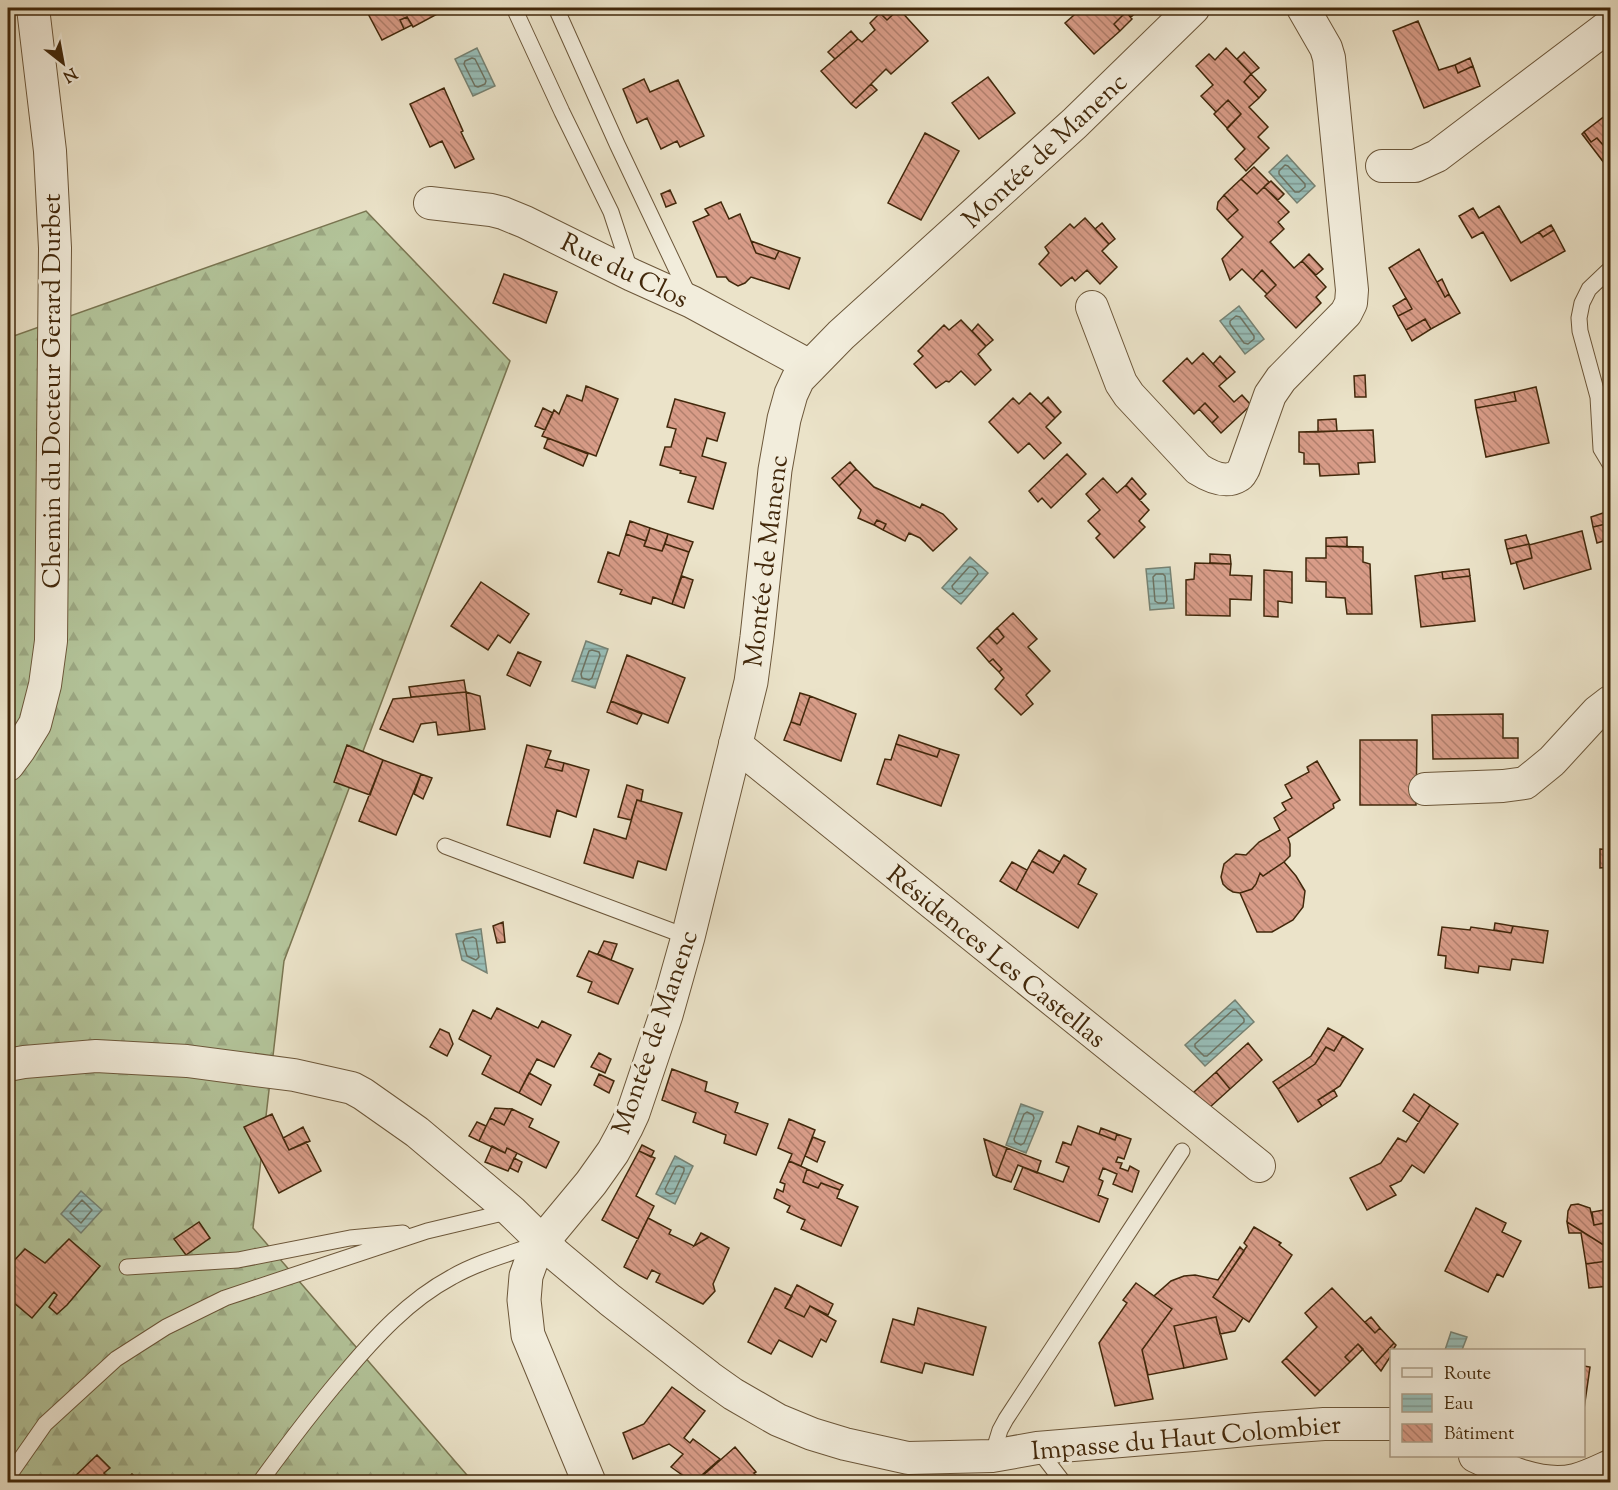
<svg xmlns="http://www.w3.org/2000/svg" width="1618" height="1490" font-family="'Sorts Mill Goudy',serif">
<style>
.forest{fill:url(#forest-firs);stroke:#7a7652;stroke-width:1.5}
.water{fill:url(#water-rules);stroke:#768273;stroke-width:1.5}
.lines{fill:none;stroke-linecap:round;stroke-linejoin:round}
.shore{stroke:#6d7362;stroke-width:1.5}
.building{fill:url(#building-back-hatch);stroke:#42280b;stroke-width:1.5}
.service-casing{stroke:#6c573a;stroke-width:17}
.minor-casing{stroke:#6c573a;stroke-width:34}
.tertiary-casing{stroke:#6c573a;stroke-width:35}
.service{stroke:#f2eddc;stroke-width:15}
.minor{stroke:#f2eddc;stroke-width:32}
.tertiary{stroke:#f2eddc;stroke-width:33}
.labels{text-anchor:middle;stroke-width:6;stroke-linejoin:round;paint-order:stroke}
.street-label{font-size:26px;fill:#42280b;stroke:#f2eddc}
</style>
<defs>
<pattern id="forest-firs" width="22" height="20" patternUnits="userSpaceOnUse" patternTransform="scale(1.5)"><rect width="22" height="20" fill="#b3c49a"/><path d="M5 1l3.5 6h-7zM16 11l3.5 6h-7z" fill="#9ba883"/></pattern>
<pattern id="water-rules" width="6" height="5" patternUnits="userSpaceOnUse" patternTransform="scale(1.5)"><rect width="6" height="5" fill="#98beb8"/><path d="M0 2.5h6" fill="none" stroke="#7e9a94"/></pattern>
<pattern id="building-back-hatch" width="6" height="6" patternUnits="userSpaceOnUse" patternTransform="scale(1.5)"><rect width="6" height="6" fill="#d89c88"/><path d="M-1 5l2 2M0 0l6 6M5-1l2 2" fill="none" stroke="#b17f6d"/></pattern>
</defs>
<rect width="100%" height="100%" fill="#ebe3c9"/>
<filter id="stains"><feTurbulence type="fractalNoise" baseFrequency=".00333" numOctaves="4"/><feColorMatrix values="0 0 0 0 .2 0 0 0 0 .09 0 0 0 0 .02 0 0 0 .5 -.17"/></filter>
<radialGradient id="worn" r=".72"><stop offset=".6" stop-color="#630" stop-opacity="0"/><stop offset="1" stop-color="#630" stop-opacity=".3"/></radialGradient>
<path class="forest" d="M366 211 510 361 284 961 253 1228 473 1482H8V338Z"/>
<path class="water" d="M477 48 495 86 473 96 455 59Z
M1287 155 1315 186 1297 203 1269 172Z
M1239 306 1264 339 1245 354 1220 321Z
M970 557 988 573 961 604 942 588Z
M1170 567 1174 608 1150 610 1146 569Z
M586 641 608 649 595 688 572 681Z
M481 929 487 973 462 960 456 934Z
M1235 1000 1254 1022 1205 1066 1185 1045Z
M1021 1104 1043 1112 1026 1153 1006 1145Z
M675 1156 693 1166 675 1204 656 1194Z
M81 1191 102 1210 81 1233 61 1214Z
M1451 1332 1467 1337 1462 1350H1445Z"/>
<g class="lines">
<path class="shore" d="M472 58 475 59 486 81 485 84 478 87 475 86 464 64 465 61Z
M1285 165 1288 166 1305 184V187L1299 192H1295L1279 174V171Z
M1236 316 1240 317 1254 336V339L1248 344 1244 343 1230 324V321Z
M969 567C973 566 978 571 978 574L962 593 959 594 953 589 952 586Z
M1156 574H1163L1165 576 1167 600 1165 603H1158L1155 601 1153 577Z
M592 650 599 652 600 655 592 678 589 680 582 678 581 674 589 651Z
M473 937 476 939 479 957 476 960 467 956 463 942 465 939Z
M1233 1010H1236L1244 1019V1022L1207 1056H1204L1195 1047V1044Z
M1027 1112 1033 1115 1034 1118 1024 1143 1021 1145 1015 1142 1014 1139 1024 1114Z
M679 1166 684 1168V1171L674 1193 670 1194 666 1192 665 1189 676 1167Z
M82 1200 92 1210 81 1223 70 1213Z"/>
</g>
<path class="building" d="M365 8H442L443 11 413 27 407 17 400 20 404 29 382 40Z
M887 8H897L899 9 887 20 880 13Z
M1082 8H1141L1131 17 1126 12 1114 24 1120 31 1094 54 1065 23Z
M899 9 928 41 891 74 886 69 851 104 821 71 858 39 862 42 875 30 870 23 880 13 887 20Z
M1126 12 1132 19 1120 31 1114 24Z
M407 17 412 25 404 29 400 20Z
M1418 21 1439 70 1455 65 1458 73 1473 66 1480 86 1424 108 1393 31Z
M851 31 858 39 835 59 828 52Z
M1226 48 1251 74 1244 82 1259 98 1249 107 1268 127 1258 137 1269 148 1246 171 1235 159 1245 149 1227 129 1241 114 1228 100 1216 112 1201 96 1213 85 1196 66 1209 54 1215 60Z
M1244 52 1259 68 1251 74 1237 59Z
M1470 58 1473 66 1458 73 1455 65Z
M1251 74 1266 90 1259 98 1244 82Z
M988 77 1015 113 979 139 952 103Z
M644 79 650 92 678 80 704 136 680 147 677 141 661 149 647 118 637 123 623 89Z
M871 84 877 90 856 108 851 104Z
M444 88 463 131 461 132 474 159 455 168 442 141 430 147 410 104Z
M1228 100 1241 114 1227 128 1214 114Z
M1610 112V143L1608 140 1603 145 1597 138 1591 142 1584 132Z
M1584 132 1591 142 1597 138 1603 145 1608 140 1610 143V166L1608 168 1582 134Z
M925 133 959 151 921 220 888 203Z
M1254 167 1269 182 1257 194 1241 179Z
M1241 179 1257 194 1264 187 1289 212 1278 222 1284 229 1270 242 1294 268 1302 261 1326 287 1316 297 1321 303 1296 328 1265 296 1276 285 1262 270 1253 280 1242 269 1230 280 1222 259 1243 237 1227 220 1238 210 1224 195Z
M1271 181 1284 194 1278 200 1264 187Z
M670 190 676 203 666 207 661 194Z
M1224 195 1238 210 1227 220 1217 209 1218 202Z
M721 202 729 219 740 214 756 253 775 259 779 251 800 258 789 289 751 277 745 283 738 286 729 281 726 277H717L693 222 709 215 705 209Z
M1499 206 1521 243 1539 232 1543 237 1554 230 1565 251 1511 281 1483 232 1472 238 1459 216 1473 208 1479 218Z
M1085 218 1109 244 1102 251 1117 267 1100 284 1087 270 1075 281 1072 277 1061 286 1039 264 1049 253 1045 247 1070 224 1074 228Z
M1102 223 1115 239 1109 244 1095 229Z
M1551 225 1554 230 1543 237 1539 232Z
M751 241 779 251 775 259 756 253Z
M1419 249 1445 297 1449 294 1460 313 1431 329 1425 319 1406 330 1398 316 1412 309 1389 268Z
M1309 254 1323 269 1316 275 1302 261Z
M1262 270 1276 285 1267 294 1253 280Z
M504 274 557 292 546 323 493 303Z
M1442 279 1449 294 1445 297 1437 282Z
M1406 298 1412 309 1398 316 1393 306Z
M1425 319 1431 329 1412 341 1406 330Z
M961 320 986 346 978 354 991 370 975 385 961 371 949 382 946 381 936 388 914 364 923 356 918 351 944 325 949 330Z
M978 324 993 340 986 346 972 331Z
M1203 353 1227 379 1219 386 1234 402 1242 395 1251 405 1221 433 1212 423 1218 417 1205 403 1194 414 1163 381 1187 358 1192 364Z
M1220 356 1235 372 1227 379 1213 364Z
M1365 375 1366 397H1355L1354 376Z
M586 386 618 399 596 456 542 436 554 410 559 414 567 395 582 401Z
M1536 387 1549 443 1486 457 1476 408 1516 401 1514 392Z
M1514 392 1516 401 1476 408 1475 400Z
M1030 393 1055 418 1046 427 1061 443 1044 459 1029 443 1018 453 989 422 1013 398 1019 404Z
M1048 397 1061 412 1055 418 1041 404Z
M675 399 725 413 717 441 707 438 702 456 726 463 713 509 688 502 696 477 680 473 681 471 660 465 665 447H671L676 429 667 427Z
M1205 403 1218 417 1212 423 1199 409Z
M543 408 553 413 545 430 535 426Z
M1336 419 1337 431 1318 432V420Z
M1373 430 1375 462 1358 463 1359 474 1320 476 1319 464H1304V453L1299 452V432Z
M548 438 588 454 583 466 544 448Z
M1067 454 1086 474 1051 508 1042 498 1038 502 1029 491Z
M850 462 856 469 839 486 832 478Z
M856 469 874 487 920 508 922 504 943 514 957 529 933 551 920 538 909 533 905 541 883 530 886 524 877 520 874 525 858 518 861 510 839 486Z
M1103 478 1117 493 1126 485 1149 510 1139 521 1145 527 1114 558 1096 538 1100 534 1088 521 1100 510 1086 494Z
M1132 478 1146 494 1140 500 1126 485Z
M1609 511 1610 523 1593 527 1591 517Z
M877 520 886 524 883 530 874 525Z
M630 521 650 528 646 541 626 534Z
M1610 523V539L1597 543 1593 527Z
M650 528 668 534 662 551 644 546Z
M1582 531 1591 569 1524 589 1516 562 1532 558 1529 545Z
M626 534 646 541 644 546 662 551 665 544 689 552 672 604 653 597 651 604 620 594 622 590 598 582 608 552 619 556Z
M668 534 693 542 689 552 665 544Z
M1526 535 1529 544 1507 549 1505 540Z
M1347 537V547L1326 546V538Z
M1529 544 1532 558 1511 564 1507 549Z
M1326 546 1363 547V562L1370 564 1372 614H1347L1345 598 1326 597V582L1306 581V558H1326Z
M1210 554 1230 555 1231 564 1210 563Z
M1195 563 1231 564 1230 575 1252 576 1251 600 1230 599V616L1186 615V580L1194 579Z
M1469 569 1470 576 1443 579 1442 572Z
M1264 570 1292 572V603L1278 601V617L1264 616Z
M1442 572 1443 579 1470 576 1475 621 1421 627 1415 576Z
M682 576 693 580 684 608 672 604Z
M481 582 529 614 510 643 498 635 488 650 451 626Z
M1013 613 1037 639 1028 647 1050 671 1026 695 1033 704 1021 715 995 689 1004 678 999 672 1002 669 993 659 989 662 977 648 989 636 997 644 1004 637 997 628Z
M997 628 1004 637 997 644 989 636Z
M518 652 541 662 530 686 507 675Z
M627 655 685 678 668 723 611 701Z
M993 659 1002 669 999 672 989 662Z
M464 680 466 692 411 697 409 687Z
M466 692 480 696 485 729 470 731Z
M466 692 470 731 438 735 436 722 421 724 413 742 380 729 393 699Z
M800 693 810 696 800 725 791 722Z
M810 696 856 714 841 761 784 740 791 722 800 725Z
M611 701 642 714 637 724 607 712Z
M1503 714V738H1518V758L1433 759 1432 715Z
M899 735 940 749 937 757 896 744Z
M1360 740H1417L1416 805H1360Z
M896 744 937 757 940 749 959 755 941 806 877 784 885 759 891 760Z
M347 745 383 760 370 795 334 782Z
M527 745 551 751 545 767 562 771 564 763 589 770 576 817 557 810 550 837 507 825Z
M548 759 564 763 562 771 545 767Z
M383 760 421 774 396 835 359 821Z
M1317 761 1340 800 1333 804 1334 808 1288 838 1290 844V856L1284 862 1263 876 1260 873 1256 884 1252 889 1240 893 1233 892 1228 889 1223 884 1221 877 1224 864 1236 854 1246 855 1259 842 1280 830 1274 818 1286 810 1282 803 1292 798 1285 785 1309 772 1307 767Z
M421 774 432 778 423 799 414 794Z
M627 785 643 790 641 801 637 800 631 820 618 817Z
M637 800 682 813 666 870 638 861 633 878 584 863 594 829 626 839Z
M1607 813H1610V828H1606Z
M1606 828H1610V850L1604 849Z
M1600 849 1610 850V867L1600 868Z
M1039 850 1060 862 1053 873 1032 861Z
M1064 855 1086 869 1078 884 1097 894 1078 928 1016 891 1032 861 1053 873Z
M1012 862 1027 870 1016 891 1000 881Z
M1284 862 1296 876 1305 891 1303 907 1293 920 1272 932H1257L1240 893 1252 889 1256 884 1260 873 1263 876Z
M503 922 505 942 497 943 493 926Z
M1495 923 1513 926 1511 933 1494 930Z
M1513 926 1548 931 1543 963 1512 959 1510 970 1479 966 1478 973 1445 968 1446 956 1438 955 1442 927 1470 930 1471 927 1511 933Z
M604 941 617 944 611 960 598 954Z
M589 951 633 969 618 1004 588 992 592 982 577 976Z
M497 1008 538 1028 542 1021 571 1035 554 1067 537 1059 519 1093 482 1074 491 1056 459 1039 473 1010 491 1019Z
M1328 1028 1343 1036 1334 1051 1326 1047 1315 1064 1278 1089 1273 1082 1311 1056Z
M440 1029 449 1033 453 1044 447 1056 430 1047Z
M1343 1036 1363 1049 1340 1086 1318 1100 1322 1106 1298 1122 1278 1089 1315 1064 1326 1047 1334 1051Z
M1248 1043 1262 1060 1230 1089 1216 1072Z
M599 1053 611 1059 605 1073 591 1067Z
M672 1069 707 1082 705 1091 738 1103 735 1112 768 1124 756 1155 724 1143 726 1135 693 1122 696 1113 662 1100Z
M1216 1072 1230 1089 1209 1108 1194 1092Z
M529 1073 551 1085 541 1105 519 1093Z
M599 1074 614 1081 609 1093 594 1085Z
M1334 1090 1337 1096 1322 1106 1318 1100Z
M1414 1094 1430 1105 1419 1122 1403 1111Z
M1430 1105 1458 1124 1424 1173 1412 1165 1401 1181 1390 1186 1396 1195 1367 1210 1350 1178 1381 1163 1398 1138 1406 1142Z
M495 1108 512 1109 504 1125 490 1118Z
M512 1109 533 1119 529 1127 559 1142 546 1168 507 1148 505 1153 479 1141 490 1118 504 1125Z
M272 1114 289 1150 306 1142 321 1171 279 1193 244 1127Z
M789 1119 815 1130 801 1166 789 1161 792 1154 778 1148Z
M477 1122 486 1126 479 1141 469 1136Z
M1078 1126 1115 1140 1117 1134 1131 1139 1124 1159 1118 1157 1116 1162 1122 1163 1120 1168 1128 1171 1130 1166 1139 1171 1132 1192 1113 1184 1117 1174 1103 1168 1099 1179 1103 1181 1098 1195 1108 1199 1099 1222 1014 1189 1023 1167 1063 1182 1069 1167 1056 1162 1063 1142 1071 1145Z
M303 1127 310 1141 289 1150 283 1138Z
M1101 1128 1117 1134 1115 1140 1099 1134Z
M813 1137 825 1142 817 1162 805 1156Z
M984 1139 1007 1148 996 1177 993 1175Z
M642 1145 654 1151 651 1157 639 1151Z
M492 1146 505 1153 507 1148 517 1153 508 1171 485 1162Z
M1007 1148 1041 1161 1037 1173 1018 1165 1011 1182 996 1177Z
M639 1151 655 1158 636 1196 654 1206 638 1239 602 1220Z
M514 1158 522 1162 518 1172 510 1168Z
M789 1161 807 1169 803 1182 818 1188 821 1183 840 1190 837 1198 858 1207 841 1246 801 1229 805 1220 787 1212 790 1206 774 1198 777 1189 783 1192 785 1184 780 1182Z
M807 1169 843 1185 840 1190 821 1183 818 1188 803 1182Z
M1578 1204 1590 1208 1594 1225 1610 1222V1249L1567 1222 1568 1211 1571 1205Z
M1476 1208 1506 1223 1502 1232 1521 1241 1503 1277 1497 1274 1488 1292 1445 1271Z
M1610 1209V1222L1594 1225 1592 1212Z
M648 1218 671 1230 669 1234 694 1246 709 1237 729 1248 713 1284 715 1291 703 1304 656 1282 660 1274 652 1270 647 1279 624 1267Z
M199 1222 210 1238 186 1255 174 1239Z
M1567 1222 1610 1249V1274H1609L1607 1261 1586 1264 1581 1233H1569Z
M1254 1227 1281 1243 1279 1245 1292 1255 1249 1322 1213 1297 1247 1246 1244 1243Z
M701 1233 709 1237 694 1246Z
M69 1239 100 1266 67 1305 57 1314 49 1307 57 1295 54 1292 32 1318 8 1298V1267L25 1249 45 1263Z
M1240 1247 1244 1251 1213 1297 1243 1318 1235 1331 1220 1334 1216 1317 1174 1326 1184 1368 1148 1375 1142 1350 1172 1309 1154 1296 1171 1281 1184 1276 1195 1275 1218 1280Z
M1607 1261 1610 1286 1589 1288 1586 1264Z
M1136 1283 1172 1309 1142 1350 1153 1399 1115 1406 1099 1343 1127 1303 1123 1300Z
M797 1285 833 1304 828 1315 810 1306 804 1317 785 1308Z
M775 1288 792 1296 785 1308 804 1317 810 1306 836 1321 826 1342 821 1339 812 1357 779 1340 771 1354 748 1342Z
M1332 1288 1375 1333 1380 1328 1394 1343 1375 1364 1358 1344 1345 1357 1350 1362 1320 1391 1286 1358 1317 1327 1305 1313Z
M918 1308 986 1327 973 1375 925 1363 922 1373 881 1362 893 1319 914 1325Z
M1216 1317 1227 1359 1184 1368 1174 1326Z
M1371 1317 1380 1328 1375 1333 1365 1322Z
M1394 1343 1396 1345 1393 1350H1392V1354L1381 1371 1375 1364Z
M1358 1344 1363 1349 1350 1362 1345 1357Z
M1286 1358 1320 1391 1315 1396 1282 1362Z
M1584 1366 1590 1367 1584 1409Z
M672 1387 705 1411 684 1438 690 1443 693 1439 720 1459 694 1482H692L671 1467 683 1454 669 1444 633 1459 623 1433 644 1424Z
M735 1447 756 1472 754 1473 762 1482H702L699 1479Z
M97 1455 110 1468 104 1473 113 1482H69Z
M132 1474 141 1482H123Z"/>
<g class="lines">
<g class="service-casing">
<path id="service" d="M514 8 562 112 611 212 631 273
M556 8 617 144 689 296
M1610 269 1589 289 1582 303 1579 318 1580 331 1598 397 1601 449 1610 464
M445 846 688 937
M127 1267 238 1260 350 1238 403 1233
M1037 1448 1063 1482
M992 1456 1000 1430 1006 1419 1182 1151
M8 1477 45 1424 116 1359 166 1327 225 1298 427 1231 511 1211
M260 1482C287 1445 314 1409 344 1374 375 1337 409 1300 452 1277 478 1262 509 1254 537 1244"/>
</g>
<g class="minor-casing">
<path id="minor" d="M1382 166H1415L1437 156 1610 25
M430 203 491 210 503 213 525 222 632 275 692 302 810 366
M1092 307 1121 383 1129 395 1198 469C1209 476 1225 484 1238 476 1241 475 1242 471 1244 468L1270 395 1281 379 1346 313 1351 303 1352 290 1329 58 1326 48 1303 8
M735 744 1259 1166
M8 765 19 750 35 724 45 685 51 641 55 248 50 151 33 8
M1425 789 1503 786 1525 783 1552 761 1597 712 1610 702
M8 1065 24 1062 96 1056 187 1061 294 1075 352 1088 363 1094 417 1132 511 1211 555 1254 610 1300 709 1377 733 1394 778 1420 812 1434 845 1444 908 1458 992 1456 1037 1448 1193 1435 1257 1429 1324 1424H1392
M1475 1456C1504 1470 1541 1488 1575 1480 1587 1477 1599 1471 1610 1466"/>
</g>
<g class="tertiary-casing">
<path id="tertiary" d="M589 1482 528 1335 524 1300 526 1276 531 1262 542 1242 591 1183 613 1152 626 1128 633 1113 666 1015 688 937 751 682 757 637 775 470 784 419 791 394 798 379 841 335 1075 123 1193 8"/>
</g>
<use href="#service" class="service"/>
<use href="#minor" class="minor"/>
<use href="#tertiary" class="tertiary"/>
</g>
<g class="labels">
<g class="street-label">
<text transform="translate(1044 150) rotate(-43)" y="9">Montée de Manenc</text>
<text transform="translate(625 270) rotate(26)" y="9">Rue du Clos</text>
<text transform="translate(51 391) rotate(-90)" y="9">Chemin du Docteur Gerard Durbet</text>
<text transform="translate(765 561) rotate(-83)" y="9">Montée de Manenc</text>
<text transform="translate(997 956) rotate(39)" y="9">Résidences Les Castellas</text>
<text transform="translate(654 1032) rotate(-71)" y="9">Montée de Manenc</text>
<text transform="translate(1186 1437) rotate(-5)" y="9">Impasse du Haut Colombier</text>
</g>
</g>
<rect width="1618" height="1490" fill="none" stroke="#ebe3c9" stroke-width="30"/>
<rect x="9" y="9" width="1600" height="1472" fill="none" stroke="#42280b" stroke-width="3"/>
<rect x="15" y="15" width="1588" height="1460" fill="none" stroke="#42280b" stroke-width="1.5"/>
<rect x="1390" y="1349" width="195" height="108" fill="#f2eddc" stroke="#ac9e88" stroke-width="1.5"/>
<rect x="1402" y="1368" width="30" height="9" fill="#f2eddc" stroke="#ac9e88" stroke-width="1.5"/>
<text x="1444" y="1379" font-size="18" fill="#42280b">Route</text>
<rect x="1402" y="1394" width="30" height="18" fill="url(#water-rules)" stroke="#ac9e88" stroke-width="1.5"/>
<text x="1444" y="1409" font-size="18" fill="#42280b">Eau</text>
<rect x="1402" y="1424" width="30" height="18" fill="url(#building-back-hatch)" stroke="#ac9e88" stroke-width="1.5"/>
<text x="1444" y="1439" font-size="18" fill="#42280b">Bâtiment</text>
<g transform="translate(63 63) rotate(149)" stroke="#f2eddc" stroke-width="4.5" paint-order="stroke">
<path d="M0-4.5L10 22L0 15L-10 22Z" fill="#42280b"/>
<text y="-9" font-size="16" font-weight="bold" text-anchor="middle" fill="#42280b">N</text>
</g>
<rect width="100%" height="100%" filter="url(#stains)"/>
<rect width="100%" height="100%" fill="url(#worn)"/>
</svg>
